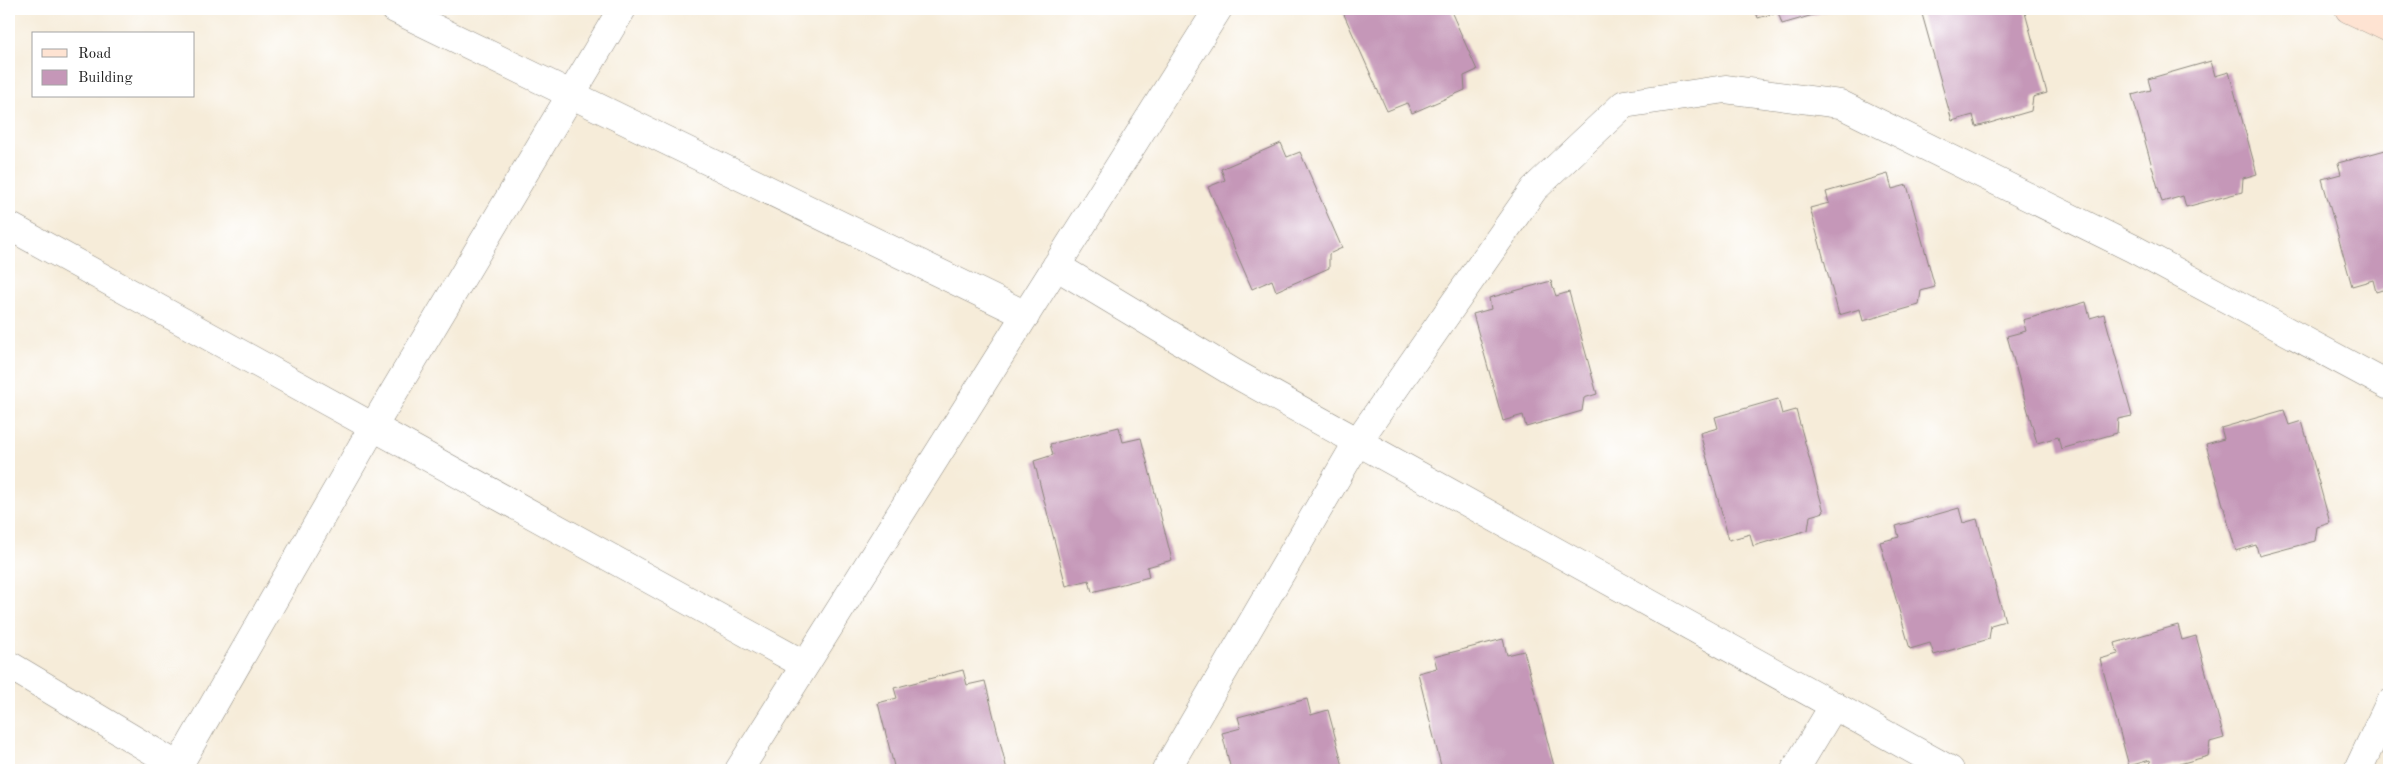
<svg xmlns="http://www.w3.org/2000/svg" width="2398" height="779" font-family="'Old Standard TT',serif">
<style>
.building{fill:#c597b8}
.lines{fill:none;stroke-linecap:round;stroke-linejoin:round}
.street-casing{stroke:#89847a;stroke-width:29}
.secondary-casing{stroke:#89847a;stroke-width:29}
.street{stroke:#fff;stroke-width:28}
.secondary{stroke:#fee3d2;stroke-width:28}
</style>
<rect width="100%" height="100%" fill="#fff"/>
<filter id="ink" filterUnits="userSpaceOnUse"><feTurbulence type="fractalNoise" baseFrequency=".02" numOctaves="2"/><feDisplacementMap in="SourceGraphic" scale="10" xChannelSelector="R" yChannelSelector="G"/><feConvolveMatrix kernelMatrix="1 2 1 2 8 2 1 2 1" color-interpolation-filters="sRGB"/></filter>
<filter id="wash" filterUnits="userSpaceOnUse"><feTurbulence type="fractalNoise" baseFrequency=".0096" numOctaves="4" result="noise"/><feDisplacementMap in="SourceGraphic" scale="20" xChannelSelector="R" yChannelSelector="G"/><feGaussianBlur stdDeviation="1.12" result="paint"/><feColorMatrix in="noise" values="0 0 0 0 0 0 0 0 0 0 0 0 0 0 0 0 0 1.4 0 .05"/><feComposite in="paint" operator="in"/></filter>
<g filter="url(#wash)">
<rect width="100%" height="100%" fill="#f6ecd9"/>
<g id="blocks">
<path class="building" d="M1345 9H1450L1477 70 1464 76 1465 90 1412 113 1407 103 1387 111 1342 10Z
M1755 9H1834L1782 24 1778 12 1758 18Z
M1942 9H2024L2047 93 2033 97 2031 111 1976 127 1973 115 1952 121 1922 14Z
M2211 61 2215 76 2229 72 2257 174 2243 178 2242 192 2186 207 2183 196 2162 202 2132 95 2151 90 2148 79Z
M1281 143 1287 157 1300 152 1342 248 1329 254V268L1276 291 1272 280 1252 289 1208 187 1225 180 1221 169Z
M2389 149V288L2376 292 2373 280 2352 286 2322 179 2341 174 2338 163Z
M1888 174 1892 189 1907 185 1935 287 1921 291 1919 305 1863 321 1860 309 1839 315 1810 208 1829 203 1826 192Z
M1551 281 1556 296 1569 292 1597 394 1584 398 1582 411 1526 427 1523 415 1503 421 1473 314 1491 309 1489 298Z
M2086 302 2090 318 2104 314 2132 416 2118 419 2117 433 2061 449 2058 437 2037 443 2007 336 2026 331 2023 320Z
M1778 399 1782 414 1796 410 1824 512 1810 516 1808 530 1753 546 1750 534 1729 540 1700 433 1718 428 1715 417Z
M2284 410 2289 425 2302 421 2330 523 2317 527 2315 541 2259 556 2256 545 2236 551 2206 444 2224 439 2221 428Z
M1119 427 1123 442 1141 438 1172 560 1147 567 1149 577 1092 592 1089 580 1066 586 1034 461 1053 455 1050 444Z
M1959 508 1963 523 1977 519 2005 621 1991 625 1989 639 1934 655 1930 643 1910 649 1880 542 1899 537 1896 526Z
M2178 625 2182 640 2196 636 2224 738 2210 742 2208 756 2158 770H2152L2150 760 2129 766 2100 659 2118 654 2115 643Z
M1503 639 1507 655 1524 651 1555 770H1442L1418 673 1437 668 1434 657Z
M963 670 967 685 985 681 1007 770H895L878 703 897 698 894 688Z
M1307 699 1311 715 1328 710 1344 770H1231L1222 733 1241 728 1238 717Z"/>
</g>
</g>
<g filter="url(#ink)">
<use href="#blocks" fill-opacity="0" stroke="#89847a" stroke-width="1"/>
<g class="lines">
<g class="street-casing">
<path id="street" d="M395 9 1026 315
M9 226 805 665
M1056 266 1234 373 1950 770
M9 665 178 766
M176 770 373 427 622 9
M739 770 1218 9
M1166 770 1358 441 1534 189 1624 104 1725 89 1840 104 2132 248 2389 386
M1795 770 1834 705
M2358 770 2389 704"/>
</g>
<g class="secondary-casing">
<path id="secondary" d="M2349 9 2389 28"/>
</g>
<use href="#street" class="street"/>
<use href="#secondary" class="secondary"/>
</g>
</g>
<rect width="2398" height="779" fill="none" stroke="#fff" stroke-width="30"/>
<rect x="32" y="32" width="162" height="65" fill="#ffffff" stroke="#a4a4a4"/>
<rect x="42" y="49" width="25" height="8" fill="#fee3d2" stroke="#a4a4a4"/>
<text x="78" y="58" font-size="15" fill="#1c1c1c">Road</text>
<rect x="42" y="70" width="25" height="15" fill="#c597b8" stroke="#a4a4a4"/>
<text x="78" y="82" font-size="15" fill="#1c1c1c">Building</text>
</svg>
